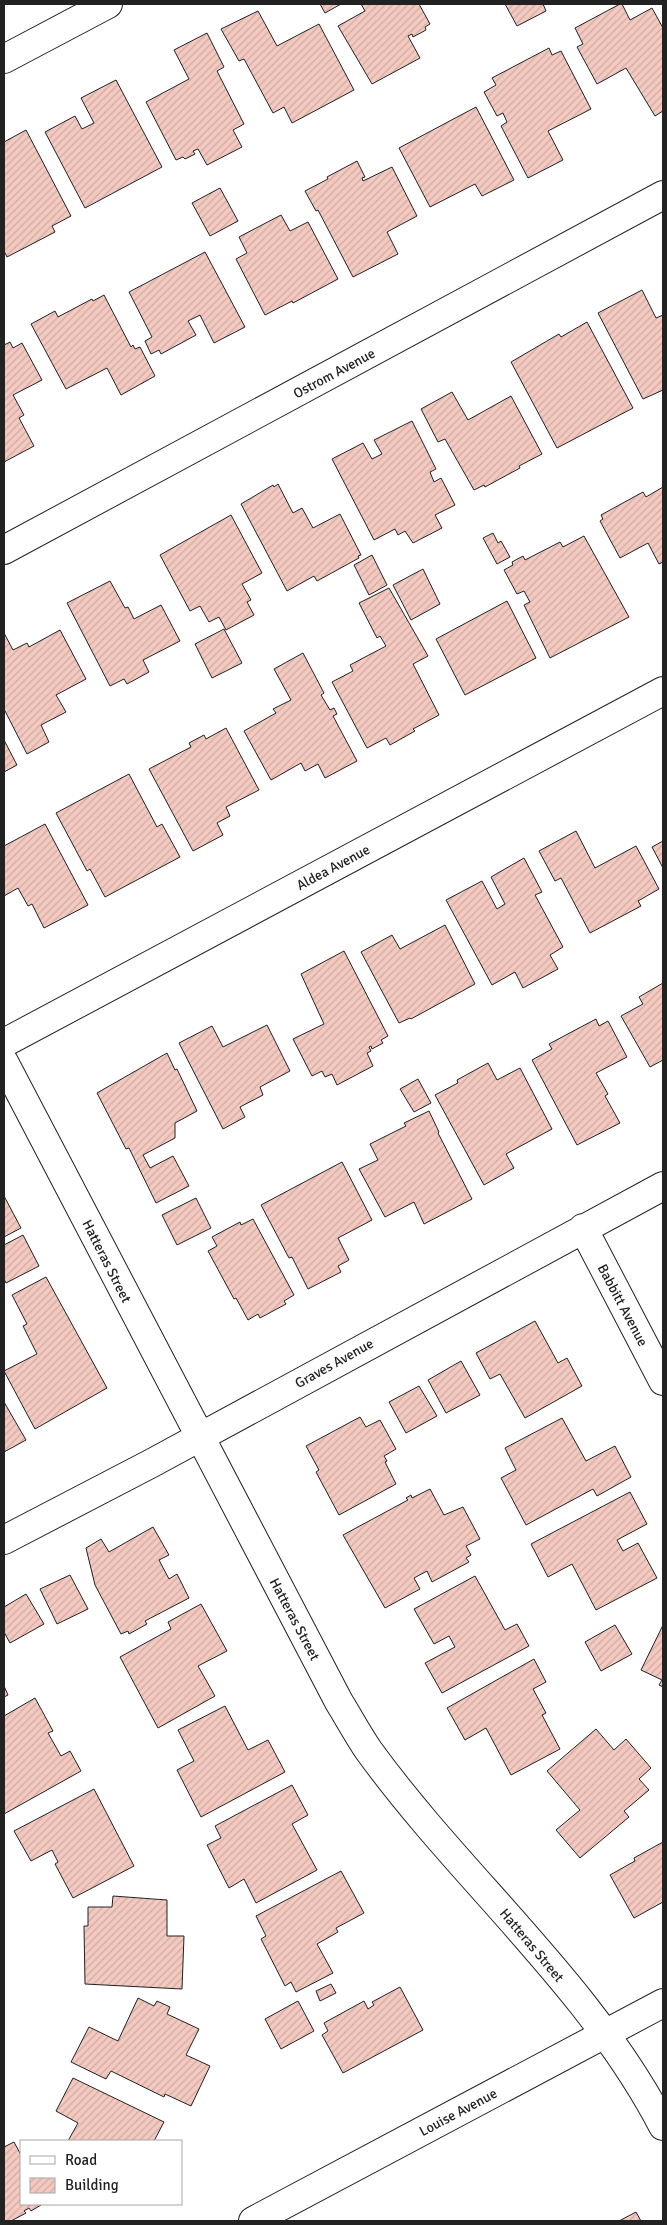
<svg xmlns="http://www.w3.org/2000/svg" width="667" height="2225" font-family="Signika,sans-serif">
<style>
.building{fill:url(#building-hatch);stroke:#222}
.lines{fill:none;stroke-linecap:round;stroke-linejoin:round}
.street-casing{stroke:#222;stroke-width:30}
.secondary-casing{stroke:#222;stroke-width:30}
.street{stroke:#fff;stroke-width:28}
.secondary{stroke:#fff;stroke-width:28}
.labels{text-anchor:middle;stroke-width:4;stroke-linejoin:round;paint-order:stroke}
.street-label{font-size:14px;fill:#222;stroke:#fff}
</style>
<defs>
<pattern id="building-hatch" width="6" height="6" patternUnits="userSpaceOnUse" patternTransform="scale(1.25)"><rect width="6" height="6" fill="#f3c9c0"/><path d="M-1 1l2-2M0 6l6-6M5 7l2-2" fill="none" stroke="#d0aca5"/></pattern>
</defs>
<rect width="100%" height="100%" fill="#fff"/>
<path class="building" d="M320 4H341L325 13Z
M361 4H419L430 24 425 27 426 30 413 37 412 34 408 36 420 58 372 84 338 26 365 11Z
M505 4H543L546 11 517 26Z
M620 4H622L630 20 652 8 663 28V111L655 116 626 68 597 84 577 47 583 44 575 28Z
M258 11 277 46 319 24 354 90 292 123 284 107 273 113 244 59 239 61 221 29Z
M207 33 224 67 217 71 244 124 233 130 242 147 207 165 198 149 193 151 195 154 185 159 183 157 176 160 146 102 189 79 174 50Z
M549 48 552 55 561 51 591 109 548 131 563 160 528 178 501 126 507 122 503 113 497 116 484 92 496 85 492 78Z
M116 80 162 167 85 208 45 132 75 116 82 129 94 123 81 98Z
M476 107 514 180 482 196 475 184 430 207 399 148Z
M26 130 71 216 52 226 55 232 7 257 4 251V142Z
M357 161 365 177 362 178 363 181 392 167 417 216 387 232 398 254 353 277 318 210 316 211 305 191 328 179 327 177Z
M220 188 238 221 210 236 192 203Z
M281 215 290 231 308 222 338 279 293 303 292 301 265 315 236 259 247 253 239 237Z
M205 252 245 327 214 343 200 315 188 321 196 335 161 354 159 350 151 354 145 341 152 337 129 292Z
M642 290 656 318 663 315V390L643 399 598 313Z
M104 295 131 347 133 345 135 349 140 347 155 376 121 395 107 368 66 389 31 324 55 311 58 317 92 299 93 301Z
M587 322 633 408 557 448 511 362 559 334 561 337Z
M10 342 13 348 22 343 42 380 13 395 24 415 19 418 34 446 4 462V345Z
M452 392 468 420 511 396 542 454 519 466 520 468 485 487 484 485 474 490 445 439 438 442 421 409Z
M412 421 436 469 430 472 434 482 441 478 455 505 435 515 442 528 413 543 405 531 398 535 395 529 374 540 332 459 363 443 372 459 382 454 374 440Z
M278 484 293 513 302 508 313 528 340 514 361 555 358 556 359 558 317 581 314 576 287 591 241 504 273 485 274 487Z
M663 487V562L659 564 648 543 620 558 600 521 603 519 601 515 643 492 646 497Z
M231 515 262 573 242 584 251 600 247 602 254 615 226 630 219 617 209 622 200 606 190 611 160 555Z
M493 533 498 543 501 541 510 557 497 564 483 538Z
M584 536 629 617 550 658 524 605 530 602 524 591 517 594 504 570 513 565 512 562 523 556 525 560 560 542 563 547Z
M372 555 387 585 369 595 354 565Z
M423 569 440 604 411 620 393 585Z
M110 581 125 608 128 607 134 619 161 605 180 641 143 660 149 672 127 684 124 679 110 686 67 603Z
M389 588 428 656 413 664 439 715 413 729 415 731 390 745 386 738 367 748 332 682 353 671 350 665 386 646 380 636 377 638 359 603Z
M507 601 536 658 465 695 436 639Z
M224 629 242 663 212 678 195 644Z
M60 630 86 679 56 695 66 712 41 725 49 742 27 754 4 709V633L13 650 27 643 29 647Z
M303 653 324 693 321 695 330 710 334 708 337 714 333 716 357 761 325 778 318 764 305 771 301 763 271 780 244 731 276 713 273 709 291 700 274 669Z
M226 728 259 790 226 807 230 816 217 823 223 835 193 851 149 769 191 747 189 743 204 735 206 739Z
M4 740 17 765 4 772Z
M129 774 157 827 162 824 180 857 105 897 90 869 87 871 56 813Z
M45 824 88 905 44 928 32 904 28 906 18 888 4 896V846Z
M576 831 595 868 636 846 659 889 638 901 641 906 590 933 561 878 555 881 539 851Z
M663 841V868L652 847Z
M524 858 542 892 535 895 563 947 550 955 558 969 523 988 515 972 492 985 446 900 482 881 497 909 505 904 491 877Z
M445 925 475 984 411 1019 410 1018 399 1023 361 952 392 935 400 949Z
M344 951 388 1036 381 1040 383 1043 372 1049 371 1046 369 1047 371 1051 367 1053 373 1066 337 1085 332 1074 325 1077 322 1071 312 1076 293 1039 324 1024 301 974Z
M663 983V1060L650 1067 621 1016 643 1004 639 997Z
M596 1019 599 1026 608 1021 627 1057 596 1073 608 1094 605 1096 620 1123 577 1145 532 1060 552 1049 549 1044Z
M267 1025 290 1071 260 1087 263 1095 240 1107 245 1117 223 1129 179 1043 212 1026 223 1047Z
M167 1053 175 1070 177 1069 197 1111 175 1123V1138L143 1155 150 1168 173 1156 189 1186 156 1203 129 1148 126 1149 97 1093Z
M488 1063 497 1080 520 1068 552 1129 506 1154 514 1168 484 1185 435 1095 458 1083 457 1080Z
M418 1079 431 1103 414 1112 400 1089Z
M429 1111 439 1132 438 1133 472 1199 424 1224 414 1202 385 1217 359 1169 378 1160 370 1144 406 1126 404 1123Z
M342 1162 372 1220 338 1238 349 1260 338 1266 341 1272 308 1289 292 1257 289 1258 261 1205Z
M4 1196 21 1228 4 1237Z
M196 1198 211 1228 177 1245 162 1215Z
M253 1219 294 1295 284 1301 286 1304 260 1318 258 1314 248 1320 236 1298 234 1299 208 1251 217 1246 212 1237 240 1222 241 1225Z
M23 1235 39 1266 6 1283 4 1279V1245Z
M46 1277 107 1388 35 1429 4 1371 37 1354 23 1326 27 1324 12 1295Z
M535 1321 558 1363 567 1358 582 1386 525 1418 500 1374 490 1379 476 1353Z
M461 1361 480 1395 446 1413 428 1380Z
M419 1386 437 1416 406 1433 389 1402Z
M4 1402 26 1440 4 1452Z
M360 1417 366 1427 380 1420 396 1449 384 1456 387 1461 385 1462 396 1484 339 1515 316 1472 319 1470 306 1446Z
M562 1418 586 1461 615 1446 631 1477 597 1496 593 1489 526 1525 501 1478 516 1470 505 1448Z
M430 1489 444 1515 463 1507 480 1539 466 1546 471 1555 466 1558 469 1562 432 1582 427 1571 414 1578 420 1589 385 1608 343 1535 408 1500 406 1498 411 1495 412 1498Z
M630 1492 647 1524 617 1540 623 1551 638 1543 657 1578 596 1610 572 1564 548 1577 531 1544Z
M153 1527 169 1555 159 1560 169 1579 177 1574 189 1598 145 1621 147 1624 129 1634 128 1631 121 1634 95 1585 86 1548 101 1539 109 1552Z
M70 1575 88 1609 57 1624 40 1589Z
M475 1576 505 1630 517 1624 529 1646 442 1693 425 1663 455 1647 449 1636 434 1644 414 1609Z
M26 1594 44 1624 10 1643 4 1632V1607Z
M201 1604 227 1651 198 1666 215 1696 158 1728 120 1657 171 1629 168 1622Z
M615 1625 632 1654 601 1671 585 1642Z
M663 1625V1687L659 1685 662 1680 641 1670Z
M534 1659 546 1682 533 1689 546 1713 542 1715 560 1749 511 1775 486 1728 465 1740 447 1708Z
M4 1686 8 1695 4 1697Z
M35 1698 53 1731 48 1733 61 1756 70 1751 81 1771 4 1814V1716Z
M225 1706 248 1750 268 1740 285 1772 201 1817 177 1770 194 1761 178 1730Z
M596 1729 614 1750 626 1739 651 1768 639 1779 649 1790 624 1811 629 1817 580 1858 556 1830 580 1810 547 1771Z
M292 1785 308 1815 292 1824 317 1870 256 1903 244 1879 229 1888 207 1845 221 1838 215 1826Z
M94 1789 134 1866 73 1898 55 1864 58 1862 52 1850 31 1861 14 1831Z
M663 1842V1902L634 1918 610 1875 635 1861 634 1858Z
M341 1871 364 1913 336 1928 338 1932 317 1944 333 1973 296 1992 291 1982 285 1986 261 1939 266 1936 256 1916Z
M113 1896 167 1900V1936H184L182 1989 85 1984 84 1926H88V1907H112Z
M331 1984 336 1993 320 2001 316 1991Z
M400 1987 423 2030 343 2073 322 2035 328 2031 324 2023 364 2001 368 2009 374 2005 372 2002Z
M138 1998 154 2006 157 2001 170 2007 167 2014 199 2029 186 2055 210 2066 191 2106 165 2094 164 2097 111 2071 106 2079 71 2062 89 2027 118 2041Z
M298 2001 314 2031 281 2049 265 2019Z
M73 2078 164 2122 154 2141H68L78 2123 56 2111Z
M14 2142 21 2155V2204H40L41 2205 31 2211 29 2208 24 2211 26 2213 11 2221H4V2147Z
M636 2212 641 2221H619Z"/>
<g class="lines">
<g class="street-casing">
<path id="street" d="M4 59 108 4
M4 550 663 195
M4 1062 339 1702C349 1718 358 1735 369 1751 462 1879 589 1984 663 2126
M583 1228 663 1381
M4 1540 152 1463 663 1186"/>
</g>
<g class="secondary-casing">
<path id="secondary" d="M4 1043 663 691
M253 2221 663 2003"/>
</g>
<use href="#street" class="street"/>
<use href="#secondary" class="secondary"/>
</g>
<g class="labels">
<g class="street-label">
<text transform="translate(334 373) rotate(-28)" y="5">Ostrom Avenue</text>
<text transform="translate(333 867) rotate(-28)" y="5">Aldea Avenue</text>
<text transform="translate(107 1261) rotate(63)" y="5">Hatteras Street</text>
<text transform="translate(623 1305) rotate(62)" y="5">Babbitt Avenue</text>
<text transform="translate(334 1363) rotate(-29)" y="5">Graves Avenue</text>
<text transform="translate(295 1619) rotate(62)" y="5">Hatteras Street</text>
<text transform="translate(532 1945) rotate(50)" y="5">Hatteras Street</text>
<text transform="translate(458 2112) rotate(-28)" y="5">Louise Avenue</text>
</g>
</g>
<rect width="667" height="2225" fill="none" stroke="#222222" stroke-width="10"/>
<rect x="20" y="2140" width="162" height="65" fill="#ffffff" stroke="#a7a7a7"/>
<rect x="30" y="2156" width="25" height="8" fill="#ffffff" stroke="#a7a7a7"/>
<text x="65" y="2165" font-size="15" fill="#222222">Road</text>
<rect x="30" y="2178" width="25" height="15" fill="url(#building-hatch)" stroke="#a7a7a7"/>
<text x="65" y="2190" font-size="15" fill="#222222">Building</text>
</svg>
